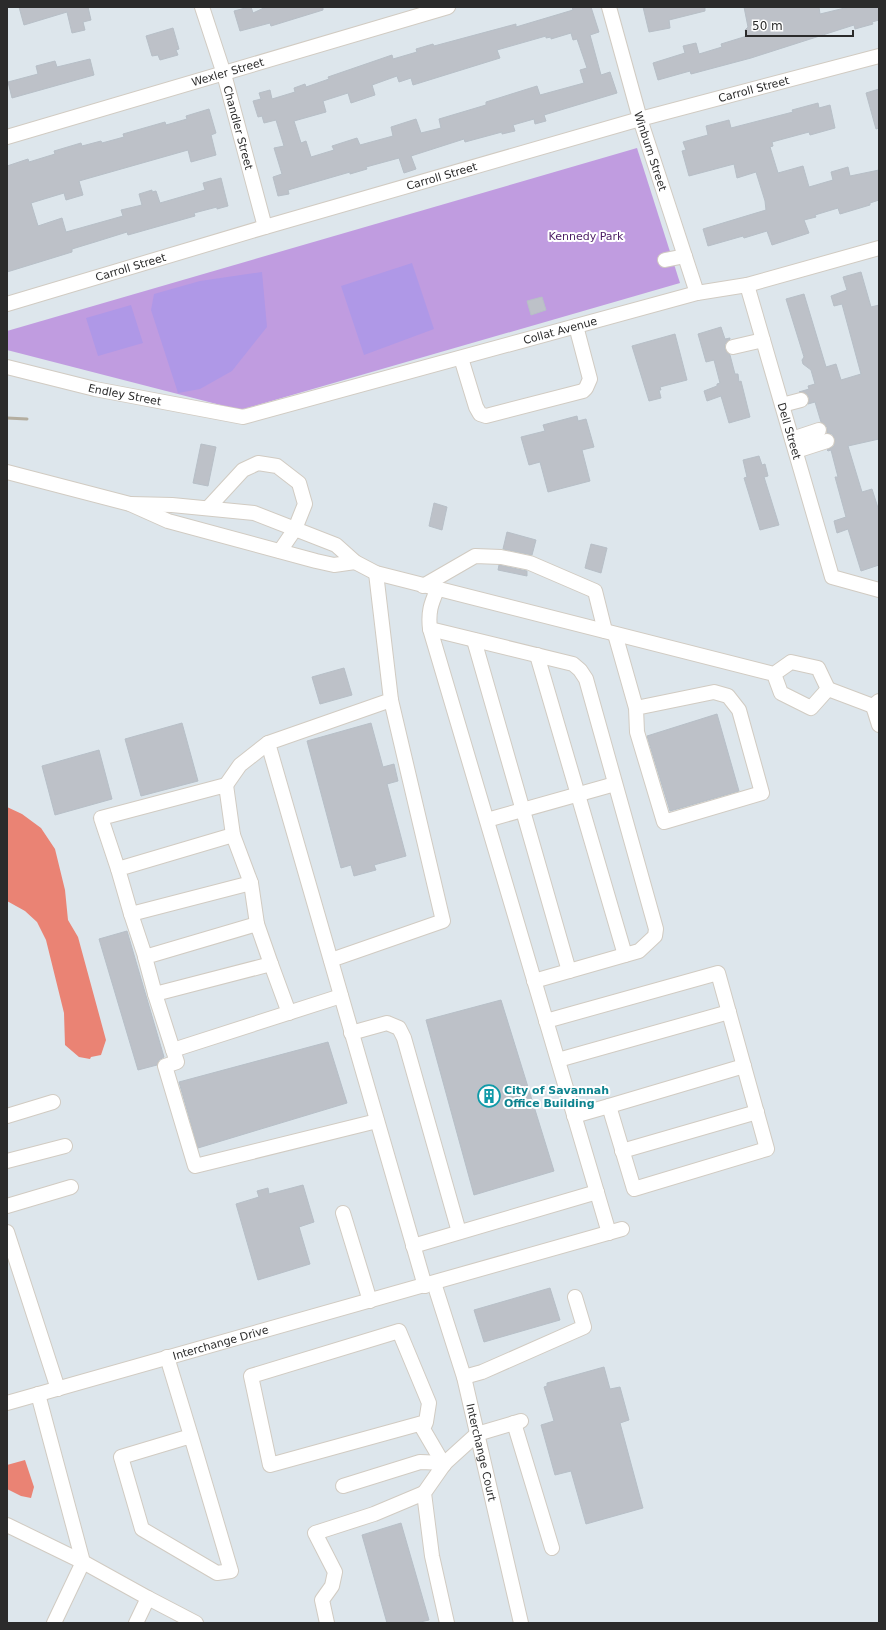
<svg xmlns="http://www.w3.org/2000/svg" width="886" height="1630" font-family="'DejaVu Sans',sans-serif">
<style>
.green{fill:#c09ce0}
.pitch{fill:#af98e7}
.water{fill:#ea8374}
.building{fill:#bdc1c8;stroke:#b7bfc7;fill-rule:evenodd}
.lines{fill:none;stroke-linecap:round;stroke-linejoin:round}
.minor-casing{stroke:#d1cbc2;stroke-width:16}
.minor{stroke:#fff;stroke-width:14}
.rail{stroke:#b4aea0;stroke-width:3}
.labels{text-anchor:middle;stroke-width:4;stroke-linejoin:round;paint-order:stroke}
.street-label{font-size:11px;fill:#2b2b2b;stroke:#fff}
.park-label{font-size:11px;fill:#4c1d65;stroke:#fff}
.culture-label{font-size:11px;font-weight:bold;fill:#0d838f;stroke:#fff;text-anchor:start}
</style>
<rect width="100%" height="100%" fill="#dde6ec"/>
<path class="green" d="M637 148 680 283 240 410 7 350V331Z"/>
<path class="pitch" d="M412 263 434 329 364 355 341 286Z
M262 272 267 327 232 371 200 389 178 393 151 310 154 294 200 281Z
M131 305 143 343 98 356 86 318Z"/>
<path class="water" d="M7 807 22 814 41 828 55 849 65 890 68 920 78 937 106 1040 101 1055 91 1057 90 1059 79 1057 65 1045 64 1013 46 940 37 922 25 911 7 901Z
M25 1460 34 1487 31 1498 21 1496 7 1489V1465Z"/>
<path class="building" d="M19 7H88L91 20 83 22 85 30 72 33 67 12 24 25Z
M249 7H251L253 13 266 7H323V10L271 26 270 23 240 31 234 11Z
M572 7H591L599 32 590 35 601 75 610 72 617 93 544 115 546 121 535 124 534 119 513 125 515 131 502 134V132L465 142 464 139 411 156 416 169 404 173 399 158 366 167 367 169 350 174V172L288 190 289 194 278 196 273 177 282 174 274 148 284 146 276 120 264 123 262 116 258 117 253 101 261 99 259 93 270 90 272 99 295 92 294 88 305 84 306 87 329 79 328 77 392 55 393 59 417 52 416 49 433 44 434 46 516 24V27L573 10ZM571 33 573 40 577 39 587 68 580 70 584 83 540 95 537 86 486 102V105L439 119 441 128 421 133 416 119 391 127 393 136 360 145 357 138 332 146 334 150 311 157 306 141 301 143 294 121 326 112 323 101 348 93 351 103 375 95 372 85 397 76 399 82 411 78 413 85 500 58 497 50 546 36V38L551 37V39Z
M643 7H705V11L669 20 670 28 649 32Z
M744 7H819L820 14 849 7H879V20L872 22 873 24 855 29 854 25 751 58 691 74 690 71 658 80 653 63 685 53 683 46 696 43 699 54 722 47 721 44 747 36 745 30 748 27Z
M173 28 179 49 176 50 178 55 160 60 158 55 152 56 146 36Z
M90 59 94 75 12 98 8 82 38 74 36 66 55 61 57 67Z
M879 89V128L876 129 866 93Z
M818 103 819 108 830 105 835 128 810 135 809 132 772 142 773 146 770 147 778 173 803 166 809 187 833 180 831 172 848 167 850 176 879 170V200L870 203V205L840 214 838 208 815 215 816 217 804 220 809 233 772 245 767 231 744 238 743 236 708 246 703 229 766 210 765 201 756 172 737 178 734 164 689 176 682 151 686 150 683 142 708 135 706 126 729 120 731 128 793 112 792 110Z
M209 109 216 133 211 135 216 155 191 162 188 150 79 181 83 195 66 200 64 193 31 203 38 226 62 218 66 232 123 216 121 210 142 205 139 194 152 190V192L156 191 160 203 205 190 203 183 221 178 228 206 217 209V207L194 213 195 216 128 235 127 232 95 242 72 249V252L7 272V166L28 159 29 162 55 154 54 151 81 143 82 146 101 141 102 143 124 137 123 134 165 122 166 125 187 119 186 116Z
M861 272 871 307 879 305V439L848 446 862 492 872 489 879 511V565L861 571 848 529 837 533 834 521 846 517 835 477H838L831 450 828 451 827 450 834 446 835 439 832 434 827 433V427L821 422 815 402 808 404 809 398 807 394 799 392 809 389 808 386 815 384 811 370 803 364 802 360 804 357 786 299 804 294 826 367 836 364 841 380 861 374 842 304 834 306 831 296 847 290 843 277Z
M542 297 546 310 531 315 527 301Z
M721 327 725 339 730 338V339L725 344V349L730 355 735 374H738L739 382 741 381 750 417 729 423 721 396 707 401 704 391 717 386V384L720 383 714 360 706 362 698 334Z
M675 334 687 380 660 387 661 390H659L661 398 649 401 632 346Z
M577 416 578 421 586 419 594 447 582 450 590 481 548 492 540 462 529 465 521 437 545 431 543 425Z
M201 444 216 447 208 486 193 483Z
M759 456 762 465 765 464 768 476 764 477 779 525 760 530 744 478 747 477 743 460Z
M434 503 447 507 442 530 429 526Z
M507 532 536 540 532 555 503 549Z
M591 544 607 548 601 573 585 568Z
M499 565 527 571V576L498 570Z
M344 668 352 695 320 704 312 677Z
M717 714 739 791 670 811 647 736Z
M182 723 198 781 141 796 125 739Z
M371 723 383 767 394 764 398 781 387 784 406 856 374 865 376 870 354 876 351 865 341 868 307 741Z
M99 750 112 799 55 815 42 766Z
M127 931 164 1057 159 1060 157 1065 138 1070 99 939Z
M501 1000 554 1171 474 1195 426 1020Z
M328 1042 347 1103 198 1148 179 1082Z
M303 1185 314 1222 299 1227 310 1264 258 1280 236 1204 259 1197 257 1191 268 1188 269 1194Z
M550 1288 560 1320 484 1342 474 1310Z
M604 1367 610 1389 620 1387 629 1420 620 1423 643 1508 586 1524 571 1471 555 1475 553 1468 541 1425 554 1421 544 1387 547 1386V1383Z
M401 1523 429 1620 416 1623H387L362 1535Z"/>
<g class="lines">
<g class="minor-casing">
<g id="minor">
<path id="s1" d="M202 7 224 74 265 227"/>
<path id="s2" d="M609 7 640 119 697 293"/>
<path id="s3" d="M7 137 448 7"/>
<path d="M665 260 685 256"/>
<path id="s4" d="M747 285 832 577 879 590"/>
<path id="s5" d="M7 304 265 227 640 119 879 56"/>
<path d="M733 347 763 340"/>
<path d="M461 358 476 407 480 414 486 416 583 391 586 388 590 379 576 326"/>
<path id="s6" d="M7 367 95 389 243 417 697 293 747 285 879 248"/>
<path d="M782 405 801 400"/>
<path d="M792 439 819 430"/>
<path d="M796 451 827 441"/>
<path d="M7 472 130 504 168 521 316 561 334 565 355 562"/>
<path d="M130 504 172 505 254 513 336 545 355 562 376 573 774 674 781 693 811 708 828 689 818 668 791 662 774 674"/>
<path d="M208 508 243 470 258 463 277 466 299 483 305 504 295 529 280 551"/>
<path d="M376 573 391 700 268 743 425 1286"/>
<path d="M423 586 475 556 501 557 530 563 595 591 605 631"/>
<path d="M437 590C431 604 428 612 430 629L609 1233"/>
<path d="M430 629 573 664 580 670 586 679 656 929 655 936 639 951 534 981"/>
<path d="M615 634 636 708 637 732 664 822 762 793 739 710 728 696 714 692 636 708"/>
<path d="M474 640 569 971"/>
<path d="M537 655 625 955"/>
<path d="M828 689 873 706 879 701"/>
<path d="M873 706 879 725"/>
<path d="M226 785 240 765 268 743"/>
<path d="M487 820 615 784"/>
<path d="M118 869 101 818 226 785 233 835"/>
<path d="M131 914 118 869 233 835 251 883"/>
<path d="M146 959 131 914 251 883 257 924"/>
<path d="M331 960 443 921 391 700"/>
<path d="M155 994 145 957 257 924 271 964"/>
<path d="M341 996 173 1050 177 1062 165 1066 195 1166 377 1121"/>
<path d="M546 1021 718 973 767 1149 634 1189 609 1106 574 1116"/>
<path d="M351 1033 387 1023 399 1028 404 1038 459 1232"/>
<path d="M173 1050 155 994 271 964 289 1013"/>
<path d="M558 1060 729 1012"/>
<path d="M609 1106 744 1066"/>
<path d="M7 1116 53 1102"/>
<path d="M622 1151 757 1112"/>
<path d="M7 1161 65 1146"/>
<path d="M7 1206 71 1187"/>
<path d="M343 1213 370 1301"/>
<path d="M7 1232 58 1389"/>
<path d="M413 1246 597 1192"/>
<path id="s7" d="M434 1283 464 1377 521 1623"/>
<path d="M167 1357 191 1436 121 1457 142 1529 217 1573 231 1571 191 1436"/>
<path d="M464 1377 482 1372 584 1327 575 1297"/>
<path d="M38 1394 83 1562 54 1623"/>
<path id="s8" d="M7 1403 622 1229"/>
<path d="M426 1422 270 1465 251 1376 399 1331 429 1403 426 1422 423 1429 444 1465"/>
<path d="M514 1423 552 1548"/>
<path d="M343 1486 420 1462 445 1463"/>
<path d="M7 1525 83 1562 148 1598 196 1623"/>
<path d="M136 1623 148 1598"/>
<path d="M327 1623 322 1600 332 1586 335 1572 315 1533 374 1514 424 1493"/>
<path d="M447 1623 432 1556 424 1493 445 1463 477 1434 521 1421"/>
</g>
</g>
<use href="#minor" class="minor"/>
<path class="rail" d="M7 418 27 419"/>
</g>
<defs>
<g id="building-ring" transform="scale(1.15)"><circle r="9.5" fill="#fff" stroke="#0f9aa8" stroke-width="1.5"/><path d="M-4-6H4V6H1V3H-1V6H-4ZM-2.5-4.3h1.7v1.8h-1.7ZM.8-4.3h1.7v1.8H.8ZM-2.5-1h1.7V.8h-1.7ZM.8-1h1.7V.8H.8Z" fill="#0f9aa8"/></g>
</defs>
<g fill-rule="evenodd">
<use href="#building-ring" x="489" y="1096"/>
</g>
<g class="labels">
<g class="street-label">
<text dy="4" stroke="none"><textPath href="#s3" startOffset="230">Wexler Street</textPath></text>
<text dy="4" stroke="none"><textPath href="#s5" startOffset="777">Carroll Street</textPath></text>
<text dy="4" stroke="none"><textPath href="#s1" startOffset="126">Chandler Street</textPath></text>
<text dy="4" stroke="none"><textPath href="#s2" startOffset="150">Winburn Street</textPath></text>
<text dy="4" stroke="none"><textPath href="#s5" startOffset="453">Carroll Street</textPath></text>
<text dy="4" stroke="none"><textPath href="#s5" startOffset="129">Carroll Street</textPath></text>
<text dy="4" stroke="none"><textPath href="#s6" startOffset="570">Collat Avenue</textPath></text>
<text dy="4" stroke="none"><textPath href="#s6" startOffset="121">Endley Street</textPath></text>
<text dy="4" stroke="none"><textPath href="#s4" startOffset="152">Dell Street</textPath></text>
<text dy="4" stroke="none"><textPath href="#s8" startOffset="222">Interchange Drive</textPath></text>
<text dy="4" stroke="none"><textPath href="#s7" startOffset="176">Interchange Court</textPath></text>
</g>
<g class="park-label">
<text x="586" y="240">Kennedy Park</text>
</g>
<g class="culture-label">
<text x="504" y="1094">City of Savannah<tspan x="504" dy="13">Office Building</tspan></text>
</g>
</g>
<rect width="886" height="1630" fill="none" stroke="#2b2b2b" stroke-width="16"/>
<path d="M746 30v6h107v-6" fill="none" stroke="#2b2b2b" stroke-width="2"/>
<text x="752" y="30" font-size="12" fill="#2b2b2b" stroke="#ffffff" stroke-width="3" paint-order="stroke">50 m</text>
</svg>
